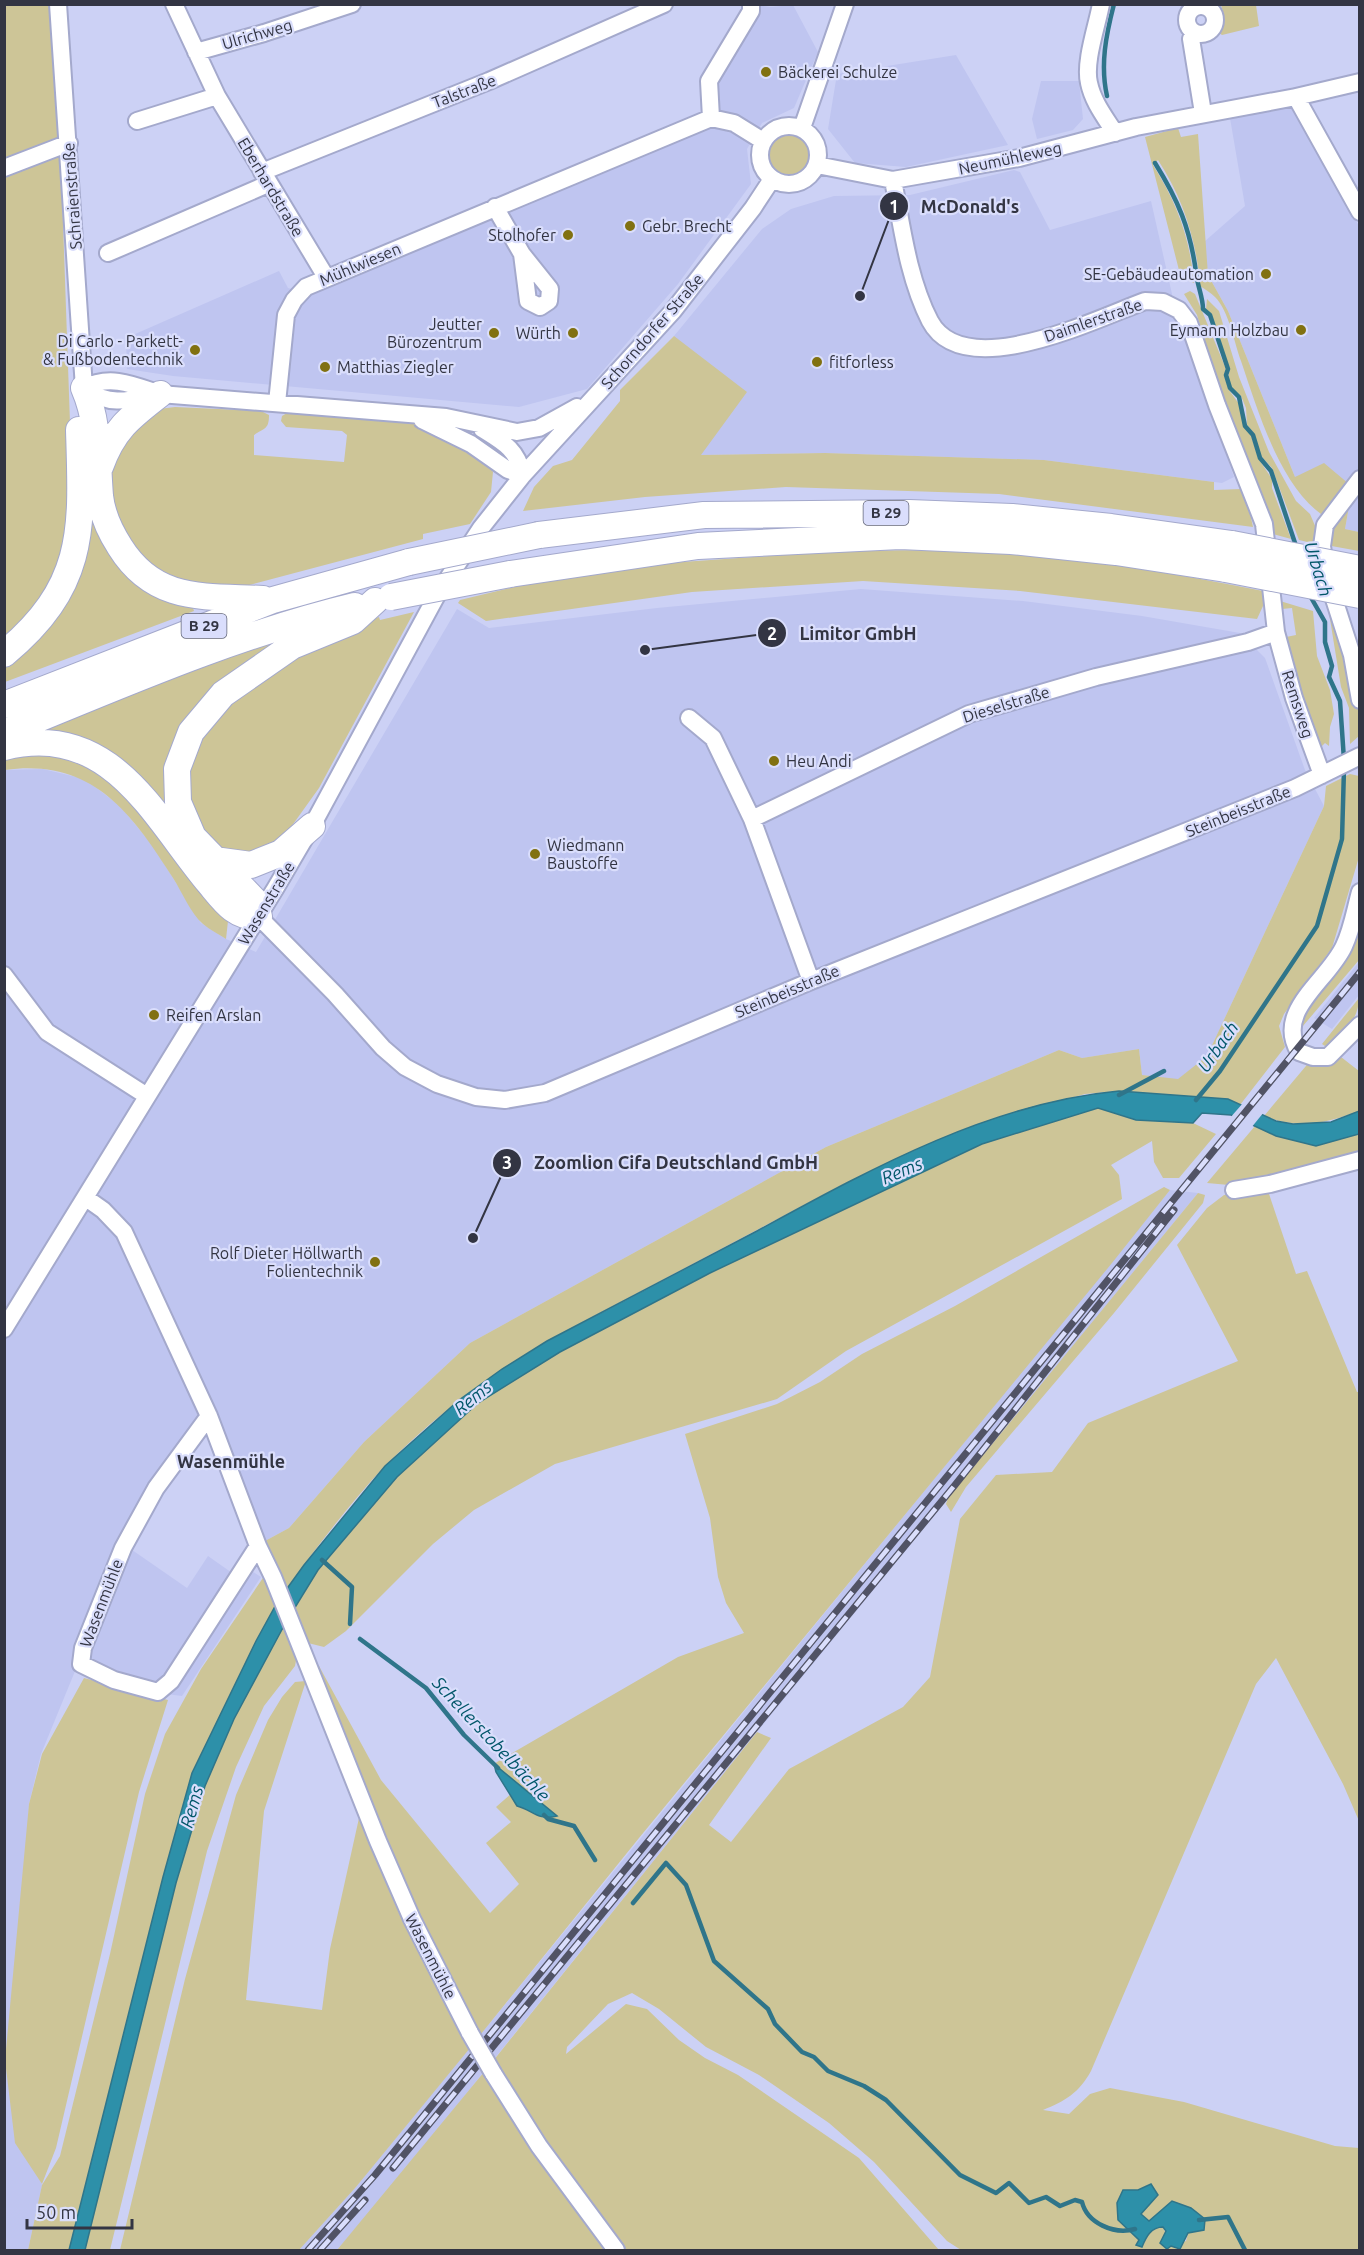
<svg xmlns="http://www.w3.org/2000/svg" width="1364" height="2255" font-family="Ubuntu,sans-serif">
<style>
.built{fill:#bfc5f0}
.green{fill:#cdc597;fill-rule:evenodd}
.water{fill:#2d90a9;stroke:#2f758a;stroke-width:1.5}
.pier{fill:#ccd1f5}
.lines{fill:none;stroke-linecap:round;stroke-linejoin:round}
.stream{stroke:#2f758a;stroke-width:4.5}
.minor-casing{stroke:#a4a9cc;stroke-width:20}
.highway-casing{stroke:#a4a9cc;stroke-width:28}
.minor{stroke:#fff;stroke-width:16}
.highway{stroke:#fff;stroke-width:26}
.rail-casing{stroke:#515365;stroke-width:7}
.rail{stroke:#dadefc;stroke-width:4.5;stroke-dasharray:14;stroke-linecap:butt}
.minor-bridge-casing{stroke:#a4a9cc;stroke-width:20;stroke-linecap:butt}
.highway-bridge-casing{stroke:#a4a9cc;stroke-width:28;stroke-linecap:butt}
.minor-bridge{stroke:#fff;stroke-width:16}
.highway-bridge{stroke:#fff;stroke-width:26}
.poi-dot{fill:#817111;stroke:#dadefc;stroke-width:2}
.labels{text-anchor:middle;stroke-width:4.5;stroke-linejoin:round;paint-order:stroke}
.shield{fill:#dadefc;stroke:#65687a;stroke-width:1.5}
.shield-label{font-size:15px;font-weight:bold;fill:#333543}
.street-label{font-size:16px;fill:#333543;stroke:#dadefc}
.poi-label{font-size:16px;fill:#333543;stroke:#dadefc;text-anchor:start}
.water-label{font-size:18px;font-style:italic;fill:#015669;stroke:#dadefc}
.neighbourhood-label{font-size:18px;font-weight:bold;fill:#333543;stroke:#dadefc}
.leader{fill:none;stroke:#333543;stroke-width:2}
.callout-dot{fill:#333543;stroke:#dadefc;stroke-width:2}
.mark-label{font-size:18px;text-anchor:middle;font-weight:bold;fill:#fff}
.callout-label{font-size:18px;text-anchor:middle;font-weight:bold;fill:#333543;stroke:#dadefc;stroke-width:4.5;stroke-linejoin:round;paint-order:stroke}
</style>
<rect width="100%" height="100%" fill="#ccd1f5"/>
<path class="built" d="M757 5 770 7 793 5 818 52 794 108 762 123 747 149 751 184 678 284 587 389 519 407 173 376 127 369 126 338 279 271 288 288 312 294 700 125 716 78Z
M956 55 1008 145 906 167 855 163 828 129 837 74Z
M1041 81H1079L1083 119 1073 130 1037 139 1032 119Z
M1292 105 1359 226V532L1345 529 1351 495 1295 477 1228 311 1208 275 1204 242 1245 206 1230 118Z
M1014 170 1020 172 1050 230 1151 201 1172 294V315L1189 348 1234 477 1222 483 1044 460 825 453 700 455 674 336 762 229 791 209 834 196 910 195Z
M861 589 1023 601 1142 616 1240 633 1265 658 1305 770 1324 806 1207 1056 1178 1080 1142 1075 1139 1049 1082 1058 1059 1050 826 1147 470 1343 364 1442 289 1528 265 1541 201 1417 122 1543 187 1588 208 1556 235 1575 247 1568 261 1577 182 1696 150 1692 80 1659 41 1754 29 1804 16 2049 23 2134 42 2185 28 2250H4V770L43 769 85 779 120 806 153 846 201 923 226 939 256 952 457 609 489 628 657 608Z
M1359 962V995L1332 1029 1314 1018Z
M1170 1190 1198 1193 757 1732 384 2196 337 2250H299L356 2187Z"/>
<path class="green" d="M5 5H49L59 108 73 509 54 583 5 642Z
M1221 5H1256L1259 26 1222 35 1218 32 1224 15Z
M1178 128 1181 137 1198 134 1208 275 1228 311 1295 477 1324 463 1349 484 1328 511 1321 514C1279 484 1257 408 1241 361 1234 342 1229 311 1215 297 1211 293 1205 289 1200 286 1197 242 1183 198 1158 160L1153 165C1177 203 1190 238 1194 283L1181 278 1145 137Z
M765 154a22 22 0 1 1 44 0a22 22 0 1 1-44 0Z
M1190 291 1195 294 1226 369 1224 375 1229 390 1242 408 1244 427 1251 435 1258 458 1272 479V488L1291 539 1273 534 1265 502 1214 372 1197 315 1184 294Z
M1207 299 1219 311 1239 377 1269 452 1296 501 1310 514 1316 528V544L1299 540 1272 468 1261 456 1253 432 1247 425 1246 408 1241 396 1231 387 1228 377 1230 369 1213 329 1211 314 1206 309Z
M674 336 747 392 701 455 825 453 1044 460 1214 482V490L1241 489 1248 504 1253 527 999 494 786 487 645 497 523 511 534 487 553 466 572 460 620 401V390Z
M175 407 261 411 269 415C269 430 264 428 254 435V455L344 462 347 435 342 431 286 427 281 421 282 416 287 413 386 420 422 425 485 458 493 472 491 492 470 524 423 534V539L238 588 215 591 155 576 120 537 108 478 113 452 159 409Z
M82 412 102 530 192 605 194 611 5 682V664L58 608Z
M1351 495 1345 529 1359 532V551L1326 545 1327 533Z
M841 551C891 551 942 549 992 552 1083 558 1174 573 1263 591V606L1257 619 1020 591 863 581 692 592 486 621 458 603 460 600 552 578 668 563Z
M1280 601 1313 611 1317 656 1330 690 1334 714 1330 727 1329 746 1325 743 1321 747 1303 707 1286 637 1296 635 1292 608 1282 609Z
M414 612 319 788 281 841 242 856 206 843 185 804 188 753 222 701 328 635 379 617 380 620Z
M1329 613H1336L1355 704 1359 711V736L1350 744 1349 708 1341 687Z
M283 637 184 730 180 829 146 789 35 734 36 727Z
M17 748 101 766 228 921 226 939C219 934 210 930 203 924 191 914 182 892 173 878 131 812 92 758 5 770L4 751Z
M1350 774 1359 776V857L1332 948 1284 1014 1279 1026 1285 1047 1240 1105 1228 1099 1119 1091 1085 1094 976 1125 838 1187 547 1341C489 1376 433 1417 385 1466 349 1504 316 1548 285 1591L265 1541 289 1528 364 1442 470 1343 826 1147 1059 1050 1082 1058 1139 1049 1142 1075 1178 1079 1207 1056 1324 806 1326 786Z
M1359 909V960L1297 1033V1018Z
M1359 998C1359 1018 1343 1038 1325 1046L1322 1044Z
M1341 1057 1359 1071V1111C1328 1123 1297 1130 1264 1116L1311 1060 1325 1063Z
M1098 1108 1136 1120 1193 1123 1216 1134 1179 1178H1163L1154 1162 1152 1141 1111 1165 1119 1175 1122 1199 846 1351 777 1399 555 1464 474 1510 433 1544 346 1631 324 1647 308 1643 292 1612 318 1570 397 1477 478 1403 560 1352 710 1273 982 1144Z
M1255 1126 1276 1136 1316 1145 1359 1134V1151L1240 1186 1207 1183Z
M1164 1187 1170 1190 1112 1263 639 1838 481 2034 416 1919 316 1670 319 1666 381 1780 490 1913 519 1884 486 1843 511 1822 496 1807 511 1794 517 1806C532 1810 539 1822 556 1816L494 1764 497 1762 678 1657 744 1633 726 1603 718 1577 710 1518 685 1434 777 1404 820 1382 862 1354 955 1306Z
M1267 1188 1296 1274 1307 1271 1357 1392H1359V1821L1343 1784 1276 1658 1256 1684 1091 2071C1079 2093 1065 2101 1043 2110L1069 2114 1090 2094 1110 2088 1184 2102 1335 2146 1359 2148V2250H961L947 2241 874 2162 829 2123 759 2075 706 2047 659 2009 632 1993 608 2004 567 2047 566 2054 626 2004 647 2009 679 2040 705 2058 738 2075 859 2158 939 2250H624L541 2140 493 2061 757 1732 771 1738 709 1825 731 1842 789 1769 903 1707 930 1677 960 1519 996 1475 1052 1472 1088 1423 1238 1361 1177 1245 1207 1208 1224 1195ZM1123 2190H1138L1141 2214 1149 2222 1191 2208 1205 2219 1196 2231 1188 2233 1186 2241 1171 2246 1163 2227C1154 2227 1146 2234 1144 2243L1136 2245 1139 2240 1129 2231Z
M1198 1193 1205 1195 1203 1203 1114 1313 966 1487 951 1512 946 1504 948 1498Z
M267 1572 278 1601 256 1641 163 1877 69 2250H28L42 2185 60 2156 110 1954 145 1794 165 1734 201 1669Z
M286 1622 298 1650 295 1666 264 1706 236 1767 207 1851 110 2250H85L176 1883 205 1786 234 1719Z
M84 1678 168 1700 139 1792 56 2148 42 2184 15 2143 5 2060 29 1804 42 1754Z
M306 1681 264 1811 246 2000 322 2010 330 1949 359 1818 399 1913 455 2015 470 2048 356 2187 299 2250H120L185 1979 236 1795 268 1720 282 1697 295 1682Z
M484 2072 610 2250H337Z"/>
<path class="water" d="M1119 1091 1228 1099 1276 1121 1293 1124 1331 1122 1359 1111V1134L1316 1146 1276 1136 1231 1115 1202 1113 1193 1123 1136 1120 1098 1108 982 1144 710 1273 560 1352 478 1403 397 1477 318 1570 286 1622 234 1719 205 1786 176 1883 85 2250H69L163 1877 192 1773 256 1641 278 1601 304 1565 385 1466 459 1400 502 1369 547 1341C617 1305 687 1268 757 1231 869 1170 989 1103 1119 1091Z
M494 1764 557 1816C537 1821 533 1810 517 1806L496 1772Z
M1151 2184 1158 2195 1141 2214 1149 2221 1172 2201 1191 2208 1205 2219 1204 2230 1188 2233 1180 2249 1171 2246 1167 2249 1160 2243 1166 2231 1163 2227C1151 2227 1146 2237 1142 2247L1136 2245 1139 2240 1118 2220 1117 2203 1123 2190H1138Z"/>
<path class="pier" d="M1243 1103 1264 1112 1251 1128 1230 1118Z"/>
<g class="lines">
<path class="stream" d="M1107 96C1100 65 1106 35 1114 4
M1155 163C1178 200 1190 228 1196 272 1197 285 1203 297 1203 309L1210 315 1228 369 1226 375 1230 388 1239 397 1245 426 1253 435 1260 458 1271 471 1297 549
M1309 594 1325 622V642L1332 666 1329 677 1340 701 1344 760
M1119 1095 1164 1071
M1196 1100 1220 1071 1317 926 1342 839 1344 769
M322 1560 352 1587 350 1624
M360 1639 426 1688 464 1735 498 1768
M544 1815 548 1819 574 1826 595 1860
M633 1903 666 1863 686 1885 714 1961 768 2009 775 2024 802 2052 814 2057 828 2071 864 2086 886 2100 960 2175 996 2193 1009 2183 1029 2203 1046 2197 1060 2206 1075 2200 1082 2202C1087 2223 1114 2235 1135 2229
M1199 2220 1228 2217 1245 2250"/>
<g class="minor-casing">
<path id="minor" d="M58 4 84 388
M174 4 217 96 326 277
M1101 4C1097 26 1084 62 1089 83 1093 102 1105 117 1115 133
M1187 20a14 14 0 1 1 28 0a14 14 0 1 1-28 0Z
M1194 32 1191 39 1203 113
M196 52 264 33 352 4
M1296 97 1360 212
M711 118 709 81 751 11V4
M137 121 217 96
M760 155a29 29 0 1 1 58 0a29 29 0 1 1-58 0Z
M802 128 845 4
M817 165 893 180 1019 158 1136 127 1296 97 1360 82
M4 168 69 143
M262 172 489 81 664 4
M893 180C902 227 908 278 930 321 964 385 1098 318 1145 301L1163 302 1179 310 1189 323 1217 405 1264 524 1276 632 1294 698 1322 775
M495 207 522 254 528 301 540 307 549 301 550 289 522 254
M108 253 268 184
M84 388C110 374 134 385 160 394L446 417 517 432 539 428 577 407
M85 389C109 406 127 401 154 395
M277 403 286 315 294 300 306 287 711 118 734 123 763 141
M422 420 471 444 508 470 523 475
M482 429C503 442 517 449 523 475
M1360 479 1325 525 1322 546 1326 574 1352 655 1360 700
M689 718 713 738 752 819 811 981
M752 819 969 714 1096 677 1248 642 1276 632
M1360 892C1355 910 1352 929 1344 946 1328 981 1274 1011 1299 1052L1313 1057H1328L1360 1025
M259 917 335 994 383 1048 405 1067 437 1084 476 1097 505 1100 545 1093 811 981 1295 788 1360 756
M4 975 47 1032 147 1096
M1234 1190 1270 1184 1360 1160
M86 1198 103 1210 124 1232 209 1416 258 1546 273 1577 378 1841 412 1919 470 2033
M4 1329 275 889 312 826 437 595 481 528 523 475 673 311 753 208 772 179
M209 1416 156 1488 123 1548 83 1648 81 1664 114 1680 158 1692 171 1681 258 1546
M493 2073 539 2146 616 2250"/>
</g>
<g class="highway-casing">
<path id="highway" d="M84 388C99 422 97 459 100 496 102 514 111 533 120 547 155 603 205 596 263 599
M100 467C113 430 130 417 160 394
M539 535 704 515 909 513 1012 517 1111 527 1232 544
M510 574 698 546 900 536 1011 541 1116 552 1226 569
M4 654C87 585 82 529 79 430
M4 705 273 600 409 562
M4 733C119 686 234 635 355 606
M4 747C112 721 153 816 209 883 224 901 234 917 259 917L255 901 193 837 178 802 177 769 191 732 223 694 292 646 353 621 375 601
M214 860 251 865 281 853 312 826"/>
</g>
<use href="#minor" class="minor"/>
<use href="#highway" class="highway"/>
<g class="rail-casing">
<path id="rail" d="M393 2168 955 1485 1174 1210
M308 2250 375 2175 1360 972
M320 2250 365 2200"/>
</g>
<use href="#rail" class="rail"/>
<g class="minor-bridge-casing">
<path id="minor-bridge" d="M470 2033 493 2073"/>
</g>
<g class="highway-bridge-casing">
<path id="highway-bridge" d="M1232 544 1360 569
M409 562 539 535
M1226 569 1360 595
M391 597 510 574"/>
</g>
<use href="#minor-bridge" class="minor-bridge"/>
<use href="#highway-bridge" class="highway-bridge"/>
</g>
<g class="poi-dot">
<circle cx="766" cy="72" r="6"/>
<circle cx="630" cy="226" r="6"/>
<circle cx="568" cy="235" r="6"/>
<circle cx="1266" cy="274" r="6"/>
<circle cx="1301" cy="330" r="6"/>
<circle cx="494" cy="333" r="6"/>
<circle cx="573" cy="333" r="6"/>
<circle cx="195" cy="350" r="6"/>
<circle cx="817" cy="362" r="6"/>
<circle cx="325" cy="367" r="6"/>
<circle cx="774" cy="761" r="6"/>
<circle cx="535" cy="854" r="6"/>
<circle cx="154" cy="1015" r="6"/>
<circle cx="375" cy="1262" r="6"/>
</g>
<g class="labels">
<g class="shield">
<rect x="863.5" y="501" width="45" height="24" rx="4.5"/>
<rect x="181.5" y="614" width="45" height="24" rx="4.5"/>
</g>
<g class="shield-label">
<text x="886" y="518">B 29</text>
<text x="204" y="631">B 29</text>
</g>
<g class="street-label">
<text transform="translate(257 34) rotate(-16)" y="6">Ulrichweg</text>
<text transform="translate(464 91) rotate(-21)" y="6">Talstraße</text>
<text transform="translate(1010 158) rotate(-12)" y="6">Neumühleweg</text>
<text transform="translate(271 187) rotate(59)" y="6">Eberhardstraße</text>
<text transform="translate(72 196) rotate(-94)" y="6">Schraienstraße</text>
<text transform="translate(360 264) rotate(-23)" y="6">Mühlwiesen</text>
<text transform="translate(1093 320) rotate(-19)" y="6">Daimlerstraße</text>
<text transform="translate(652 331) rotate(-49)" y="6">Schorndorfer Straße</text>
<text transform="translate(1006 704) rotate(-17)" y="6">Dieselstraße</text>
<text transform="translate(1298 704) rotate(72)" y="6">Remsweg</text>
<text transform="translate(1238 811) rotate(-22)" y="6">Steinbeisstraße</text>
<text transform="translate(266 903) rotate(-59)" y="6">Wasenstraße</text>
<text transform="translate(787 991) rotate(-23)" y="6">Steinbeisstraße</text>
<text transform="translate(101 1603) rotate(-69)" y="6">Wasenmühle</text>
<text transform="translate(431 1956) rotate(63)" y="6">Wasenmühle</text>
</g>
<g class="poi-label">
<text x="778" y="78">Bäckerei Schulze</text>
<text x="642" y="232">Gebr. Brecht</text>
<text x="556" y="241" text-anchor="end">Stolhofer</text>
<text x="1254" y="280" text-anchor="end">SE-Gebäudeautomation</text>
<text x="482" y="330" text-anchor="end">Jeutter<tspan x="482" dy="18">Bürozentrum</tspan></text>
<text x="1289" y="336" text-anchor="end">Eymann Holzbau</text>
<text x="561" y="339" text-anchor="end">Würth</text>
<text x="183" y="347" text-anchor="end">Di Carlo - Parkett-<tspan x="183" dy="18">&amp; Fußbodentechnik</tspan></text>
<text x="829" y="368">fitforless</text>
<text x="337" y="373">Matthias Ziegler</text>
<text x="786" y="767">Heu Andi</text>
<text x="547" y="851">Wiedmann<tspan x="547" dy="18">Baustoffe</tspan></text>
<text x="166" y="1021">Reifen Arslan</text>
<text x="363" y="1259" text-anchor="end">Rolf Dieter Höllwarth<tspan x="363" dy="18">Folientechnik</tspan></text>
</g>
<g class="water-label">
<text transform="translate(1318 569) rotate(73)" y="6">Urbach</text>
<text transform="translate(1218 1047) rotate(-55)" y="6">Urbach</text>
<text transform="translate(902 1171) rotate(-23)" y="6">Rems</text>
<text transform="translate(473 1398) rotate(-39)" y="6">Rems</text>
<text transform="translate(491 1739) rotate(47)" y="6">Schellerstobelbächle</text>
<text transform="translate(192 1807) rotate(-74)" y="6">Rems</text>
</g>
<g class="neighbourhood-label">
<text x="231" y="1468">Wasenmühle</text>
</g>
</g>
<path class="leader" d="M860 296L894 206M645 650L772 633M473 1238L507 1163"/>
<g class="callout-dot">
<circle cx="860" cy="296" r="6"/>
<circle cx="645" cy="650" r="6"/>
<circle cx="473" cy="1238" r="6"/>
<circle cx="894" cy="206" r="15"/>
<circle cx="772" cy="633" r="15"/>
<circle cx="507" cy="1163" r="15"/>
</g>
<g class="mark-label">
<text x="894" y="213">1</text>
<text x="772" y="640">2</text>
<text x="507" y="1169">3</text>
</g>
<g class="callout-label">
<text x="970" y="213">McDonald's</text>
<text x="858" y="640">Limitor GmbH</text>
<text x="676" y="1169">Zoomlion Cifa Deutschland GmbH</text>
</g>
<rect width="1364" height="2255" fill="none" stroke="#333543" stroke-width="12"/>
<path d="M27 2219v9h105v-9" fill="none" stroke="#333543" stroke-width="3"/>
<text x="36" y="2219" font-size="18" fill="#333543" stroke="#dadefc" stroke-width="4.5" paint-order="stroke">50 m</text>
</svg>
